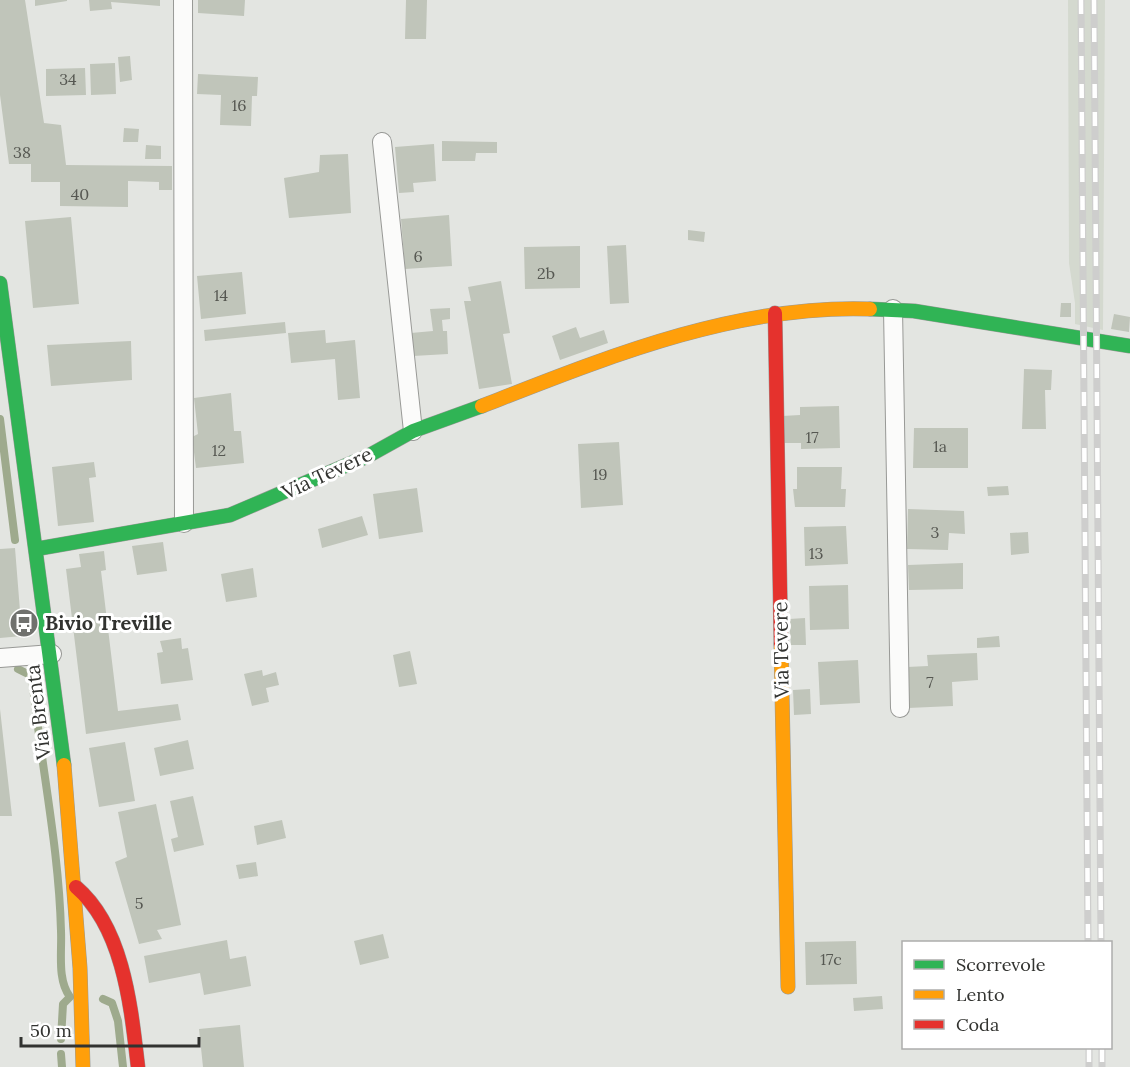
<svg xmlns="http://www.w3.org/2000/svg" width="1130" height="1067" font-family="Lora,serif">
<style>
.built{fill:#d4d9cf}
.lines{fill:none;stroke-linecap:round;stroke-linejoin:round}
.stream{stroke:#9eaa8d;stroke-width:8}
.building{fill:#c0c5ba}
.street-casing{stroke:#989996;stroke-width:20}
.fast-casing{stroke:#989996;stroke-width:15}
.slow-casing{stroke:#989996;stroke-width:15}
.jam-casing{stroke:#989996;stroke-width:15}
.street{stroke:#fbfbfa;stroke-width:18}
.fast{stroke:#30b455;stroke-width:14}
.slow{stroke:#ff9f0a;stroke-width:14}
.jam{stroke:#e5322d;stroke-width:14}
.rail-casing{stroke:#cececd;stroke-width:7}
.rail{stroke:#fff;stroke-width:4.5;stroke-dasharray:14;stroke-linecap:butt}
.labels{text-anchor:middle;stroke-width:6;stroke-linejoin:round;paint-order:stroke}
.number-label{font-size:16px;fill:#565852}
.street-label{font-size:20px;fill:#323330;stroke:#fff}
.poi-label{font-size:20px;font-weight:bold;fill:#323330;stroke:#fff;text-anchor:start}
</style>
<rect width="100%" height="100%" fill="#e3e5e1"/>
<path class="built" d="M1068 0H1105L1103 330 1075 324V303L1069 263Z"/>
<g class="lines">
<path class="stream" d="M0 419 15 540
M18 669 32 676C40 761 59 846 61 931 62 952 57 980 70 997L63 1004 61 1039
M103 999 112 1003 118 1021 123 1067
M61 1054 62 1067"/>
</g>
<path class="building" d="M0 0H25L44 123 61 125 66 165 172 166V190H159V182L128 181V207L60 206V182H31V164H9L0 95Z
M35 0H67V1L35 6Z
M89 0H160V6L111 2 112 9 90 11Z
M198 0H245L244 16 198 13Z
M406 0H427L426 39H405Z
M130 56 132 80 120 82 118 57Z
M115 63 116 94 91 95 90 64Z
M85 68 86 95 46 96V69Z
M198 74 258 77 257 96H252L251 126 220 125 221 95 197 94Z
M124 128 139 129 138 142H123Z
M442 141 497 142V153H476L475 161H442Z
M434 144 436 181 413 183 414 192 399 193 395 147Z
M146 145 161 146V159H145Z
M348 154 351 213 289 218 284 178 319 172 320 155Z
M449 215 452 266 405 269 401 219Z
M71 217 79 304 33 308 25 221Z
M688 230 705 232 704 242 688 240Z
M626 245 629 303 610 304 607 246Z
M580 246V288L525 289 524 247Z
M242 272 246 314 201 319 197 276Z
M501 281 510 333 503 334 512 384 479 389 464 301H471L468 287Z
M1061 303H1071V317H1060Z
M450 308V319L442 320 443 331H447L448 354 413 356 411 333 433 331 430 309Z
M1114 314 1130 317 1129 332 1111 329Z
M285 322 286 333 205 341 204 330Z
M576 327 580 338 604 330 608 343 560 360 552 336Z
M325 330 326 343 355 340 360 398 338 400 335 359 291 363 288 333Z
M131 341 132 380 51 386 47 345Z
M1024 369 1052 370 1051 390H1045L1046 429H1022Z
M231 393 234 431H241L244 463 196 468 192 437 198 434 194 398Z
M839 406 840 448 801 449V443H782V416L800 415V407Z
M914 428H968V468H913Z
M619 442 623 505 581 508 578 444Z
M94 462 96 477 89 478 94 522 58 526 52 467Z
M797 467H842L841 489H846L845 507H795L793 489H797Z
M1008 486 1009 495 988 496 987 487Z
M417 488 423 532 379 539 373 494Z
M908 509 964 511 965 534 949 533 948 550 907 549Z
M362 516 368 535 322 548 318 529Z
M846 526 848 564 805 566 804 527Z
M1028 532 1029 553 1011 555 1010 533Z
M163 542 167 571 137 575 132 546Z
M15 548 22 636 0 638V549Z
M104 551 106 570 101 571 118 711 178 704 181 720 86 734 66 569 81 567 79 554Z
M963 563V589L909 590 908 565Z
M253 568 257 597 226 602 221 574Z
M848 585 849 629 810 630 809 586Z
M805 618 806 645H791L789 619Z
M999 636 1000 647 977 648V638Z
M181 638 182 649 188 648 193 680 161 684 157 653 163 652 160 641Z
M410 651 417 684 399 687 393 655Z
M977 653 978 680 952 682 953 706 908 708 907 667 928 666 927 655Z
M858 660 860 703 820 705 818 662Z
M262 670 263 676 276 672 279 685 266 688 269 702 252 706 244 674Z
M810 689 811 714 794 715 793 690Z
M0 709 12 816H0Z
M188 740 194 769 160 776 154 748Z
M125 742 135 801 99 807 89 748Z
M193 796 204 845 174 852 171 839 178 837 170 801Z
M156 804 181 925 157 930 162 939 139 944 115 862 127 857 118 812Z
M282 820 286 838 257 845 254 826Z
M256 862 258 876 239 879 236 865Z
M383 934 389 958 360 965 354 941Z
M227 940 230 959 246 956 251 986 204 995 200 973 149 983 144 956Z
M856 941 857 984 806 985 805 942Z
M882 996 883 1009 854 1011 853 998Z
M240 1025 244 1067H203L199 1029Z"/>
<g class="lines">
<g class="street-casing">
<path id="street" d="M183 0 184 523
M382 142 413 431
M893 309 900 708
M0 658 52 654"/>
</g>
<g class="fast-casing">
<path id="fast" d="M0 283 64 765
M870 309 914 311 1130 346
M36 549 230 515 368 456 413 431 482 406"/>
</g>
<g class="slow-casing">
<path id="slow" d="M482 406C605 358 736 304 870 309
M781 644 788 987
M64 765 80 968 83 1067"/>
</g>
<g class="jam-casing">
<path id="jam" d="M775 313 781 644
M76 887C124 928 131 1008 138 1067"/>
</g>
<use href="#street" class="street"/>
<use href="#fast" class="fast"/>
<use href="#slow" class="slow"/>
<use href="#jam" class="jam"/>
<g class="rail-casing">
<path id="rail" d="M1081 0 1088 942
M1094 0 1101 942
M1089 1048V1067
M1102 1048V1067"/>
</g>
<use href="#rail" class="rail"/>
</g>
<defs>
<g id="bus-disc" transform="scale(1.5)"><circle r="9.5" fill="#70716e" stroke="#fff"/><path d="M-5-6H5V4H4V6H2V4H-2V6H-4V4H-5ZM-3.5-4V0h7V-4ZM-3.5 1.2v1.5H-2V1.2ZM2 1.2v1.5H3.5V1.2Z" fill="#fff"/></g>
</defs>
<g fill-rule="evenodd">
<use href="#bus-disc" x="24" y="623"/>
</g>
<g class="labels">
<g class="number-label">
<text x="68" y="85">34</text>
<text x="239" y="111">16</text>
<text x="22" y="158">38</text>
<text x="80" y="200">40</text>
<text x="418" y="262">6</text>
<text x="546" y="279">2b</text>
<text x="221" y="301">14</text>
<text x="812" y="443">17</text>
<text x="940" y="452">1a</text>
<text x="219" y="456">12</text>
<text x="600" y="480">19</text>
<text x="935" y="538">3</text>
<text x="816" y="559">13</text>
<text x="930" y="688">7</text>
<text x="139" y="909">5</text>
<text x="831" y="965">17c</text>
</g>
<g class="street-label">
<text transform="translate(327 473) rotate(-25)" y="7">Via Tevere</text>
<text transform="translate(781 650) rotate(-91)" y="7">Via Tevere</text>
<text transform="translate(38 712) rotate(-97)" y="7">Via Brenta</text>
</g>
<g class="poi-label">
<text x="45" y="630">Bivio Treville</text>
</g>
</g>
<rect x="902" y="941" width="210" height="108" fill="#ffffff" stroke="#adadac" stroke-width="1.5"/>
<rect x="914" y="960" width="30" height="9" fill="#30b455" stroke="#adadac" stroke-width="1.5"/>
<text x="956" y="971" font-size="18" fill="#323330">Scorrevole</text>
<rect x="914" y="990" width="30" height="9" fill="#ff9f0a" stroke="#adadac" stroke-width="1.5"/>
<text x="956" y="1001" font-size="18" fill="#323330">Lento</text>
<rect x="914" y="1020" width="30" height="9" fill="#e5322d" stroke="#adadac" stroke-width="1.5"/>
<text x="956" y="1031" font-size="18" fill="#323330">Coda</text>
<path d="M21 1037v9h178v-9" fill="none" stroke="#323330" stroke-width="3"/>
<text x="30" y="1037" font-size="18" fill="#323330" stroke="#ffffff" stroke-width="4.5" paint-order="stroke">50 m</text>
</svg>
